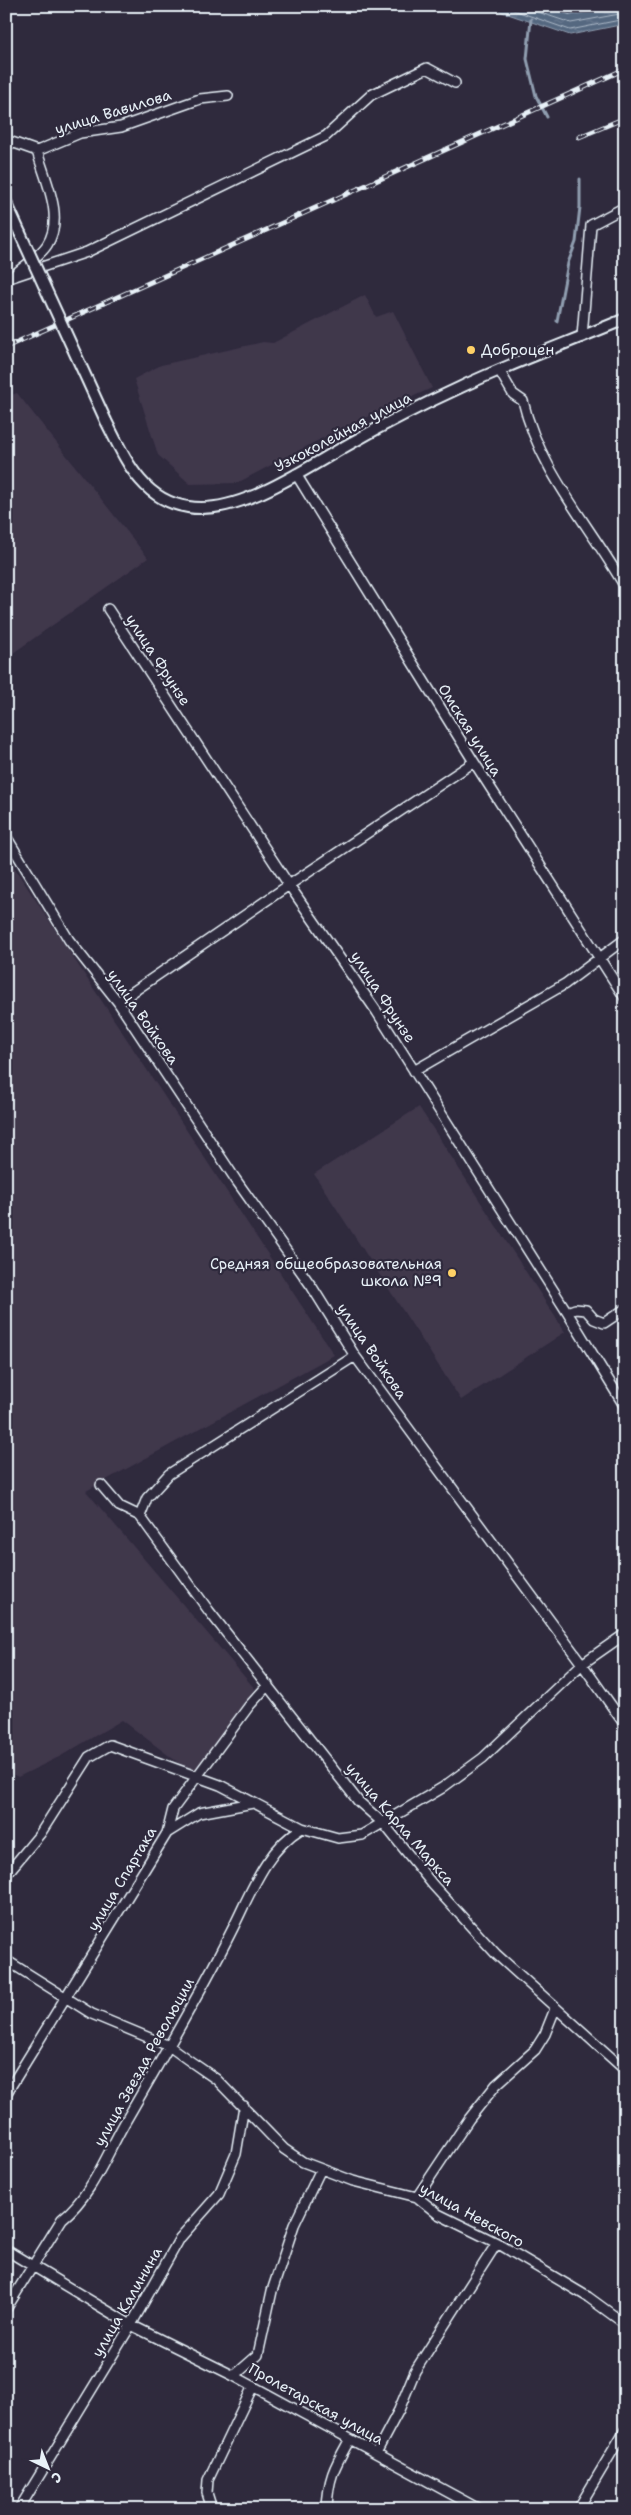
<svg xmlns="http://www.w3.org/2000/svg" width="631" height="2515" font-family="'Shantell Sans',sans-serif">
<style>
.built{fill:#40374c}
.water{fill:url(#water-ripples);stroke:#909eb0}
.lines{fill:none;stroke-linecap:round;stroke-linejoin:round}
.shore{stroke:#adbac8;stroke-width:1}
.stream{stroke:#909eb0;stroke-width:3}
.minor-casing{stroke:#e8f1f8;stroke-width:12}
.tertiary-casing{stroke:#e8f1f8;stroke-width:14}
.minor{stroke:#2f2a3d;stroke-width:9}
.tertiary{stroke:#2f2a3d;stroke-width:10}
.rail-casing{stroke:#e8f1f8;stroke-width:5}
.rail{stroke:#2f2a3d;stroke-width:3;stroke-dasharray:9;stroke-linecap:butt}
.tertiary-bridge-casing{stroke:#e8f1f8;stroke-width:14;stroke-linecap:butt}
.tertiary-bridge{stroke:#2f2a3d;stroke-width:10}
.poi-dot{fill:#ffd166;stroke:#2f2a3d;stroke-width:2}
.labels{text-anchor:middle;stroke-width:4.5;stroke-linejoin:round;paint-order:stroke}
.street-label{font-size:15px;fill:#e8f1f8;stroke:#2f2a3d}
.poi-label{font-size:15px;fill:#e8f1f8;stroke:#2f2a3d;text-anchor:start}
</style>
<defs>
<pattern id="water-ripples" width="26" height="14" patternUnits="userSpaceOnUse" patternTransform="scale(1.25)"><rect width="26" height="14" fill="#556780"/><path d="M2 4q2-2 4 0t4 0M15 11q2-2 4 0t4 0" fill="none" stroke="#6d7d93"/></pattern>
</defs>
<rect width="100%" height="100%" fill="#2f2a3d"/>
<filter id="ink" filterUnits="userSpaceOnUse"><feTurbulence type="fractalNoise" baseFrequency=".02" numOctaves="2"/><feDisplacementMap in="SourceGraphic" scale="10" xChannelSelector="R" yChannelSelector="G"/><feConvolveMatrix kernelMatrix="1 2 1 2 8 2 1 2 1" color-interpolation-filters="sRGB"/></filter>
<g filter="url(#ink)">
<path class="built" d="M365 295 376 317 393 311 432 388 338 430 237 483 190 484 158 455 134 379 161 365 263 342 273 343Z
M17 393 148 558 6 658V397Z
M6 855 334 1355 86 1491 255 1689 193 1774 122 1720 61 1756 18 1777 6 1771Z
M419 1107 565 1332 461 1400 314 1174Z"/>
<path class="water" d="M492 6H625V24L570 35 502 12Z"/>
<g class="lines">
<path class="shore" d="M502 6 570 30 625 19
M520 6 571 23 625 13
M543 6 571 15 618 6"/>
<path class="stream" d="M531 19 527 59 536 96 547 117
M557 321 568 263 576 242 580 207V179"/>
<g class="minor-casing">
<path id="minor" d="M6 140 37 151C45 180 65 217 47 245 40 256 25 265 15 274
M37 151 80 133 121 127 200 99 228 96
M6 279 87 252 326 136 371 95 427 68 455 83
M582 337 591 225 625 207
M499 370 513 394 523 401C539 470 591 527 625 587
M296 474 474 762 625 998
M108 609 289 885 377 1012 567 1312 625 1407
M6 836 69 940 118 1002 236 1180 312 1287 355 1356 582 1664 625 1725
M118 1002 289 885 474 762
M414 1071 565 984 625 939
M567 1312 575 1309 586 1310 594 1319 604 1323 625 1309
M101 1485 119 1506 140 1516 209 1611 358 1801 384 1824 433 1885 496 1954 625 2070
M140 1516 147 1498 169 1474 355 1356
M167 1833 199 1813 253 1803
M6 1875 40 1834 89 1757 110 1745 220 1785 302 1828 338 1838 362 1835 442 1788 483 1758 582 1664 625 1634
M6 1960 92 2014 169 2046 187 2059 216 2079 284 2149 303 2162 353 2181 417 2197 438 2214 497 2243 588 2297 625 2324
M6 2094 167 1833 173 1809 249 1706 268 1685
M417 2197 469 2119 496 2085 535 2050 545 2034 555 2009
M6 2250 131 2325 234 2376 479 2509
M6 2309 62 2219C91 2196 106 2156 124 2124 160 2061 198 1998 231 1932 250 1895 265 1850 302 1828
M234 2376 258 2355 272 2291 294 2225 320 2171
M376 2453 399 2410 415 2371 497 2243
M19 2509 131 2325 180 2238 219 2194 236 2154 244 2106
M212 2509 207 2493 208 2480 253 2386
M327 2509C328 2477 335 2466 350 2439
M578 2509 625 2430"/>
</g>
<g class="tertiary-casing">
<path id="tertiary" d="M6 202 20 233
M106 421C125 458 141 500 188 507 240 516 307 467 353 442 388 422 424 404 461 387 514 362 570 342 625 319"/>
</g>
<use href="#minor" class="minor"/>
<use href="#tertiary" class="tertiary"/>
<g class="rail-casing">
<path id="rail" d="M579 137 625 118
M6 347 625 69"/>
</g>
<use href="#rail" class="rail"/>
<g class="tertiary-bridge-casing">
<path id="tertiary-bridge" d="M20 233 106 421"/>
</g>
<use href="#tertiary-bridge" class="tertiary-bridge"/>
</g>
</g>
<g class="poi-dot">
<circle cx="471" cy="350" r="5"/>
<circle cx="452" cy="1273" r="5"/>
</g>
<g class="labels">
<g class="street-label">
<text transform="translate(113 112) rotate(-17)" y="5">улица Вавилова</text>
<text transform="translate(343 432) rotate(-28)" y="5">Узкоколейная улица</text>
<text transform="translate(158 660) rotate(57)" y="5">улица Фрунзе</text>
<text transform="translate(470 730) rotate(58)" y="5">Омская улица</text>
<text transform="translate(383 997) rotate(57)" y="5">улица Фрунзе</text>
<text transform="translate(143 1017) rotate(55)" y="5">улица Войкова</text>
<text transform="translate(372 1351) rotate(56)" y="5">улица Войкова</text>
<text transform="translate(400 1824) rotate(49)" y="5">улица Карла Маркса</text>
<text transform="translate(122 1879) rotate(-59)" y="5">улица Спартака</text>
<text transform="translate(144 2062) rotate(-61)" y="5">улица Звезда Революции</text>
<text transform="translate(472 2215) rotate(29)" y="5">улица Невского</text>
<text transform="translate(127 2302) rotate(-60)" y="5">улица Калинина</text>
<text transform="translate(316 2404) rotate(29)" y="5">Пролетарская улица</text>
</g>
<g class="poi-label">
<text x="481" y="355">Доброцен</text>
<text x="442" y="1269" text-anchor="end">Средняя общеобразовательная<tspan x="442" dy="17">школа №9</tspan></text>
</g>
</g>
<rect width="631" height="2515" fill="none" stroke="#2f2a3d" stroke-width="25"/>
<rect x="12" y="12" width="606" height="2490" fill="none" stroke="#e8f1f8" stroke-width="2" filter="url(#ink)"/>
<g transform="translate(48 2468) rotate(137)" stroke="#2f2a3d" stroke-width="4" paint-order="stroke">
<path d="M0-4L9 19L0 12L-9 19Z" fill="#e8f1f8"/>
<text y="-8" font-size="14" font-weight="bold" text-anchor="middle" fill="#e8f1f8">С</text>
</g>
</svg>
